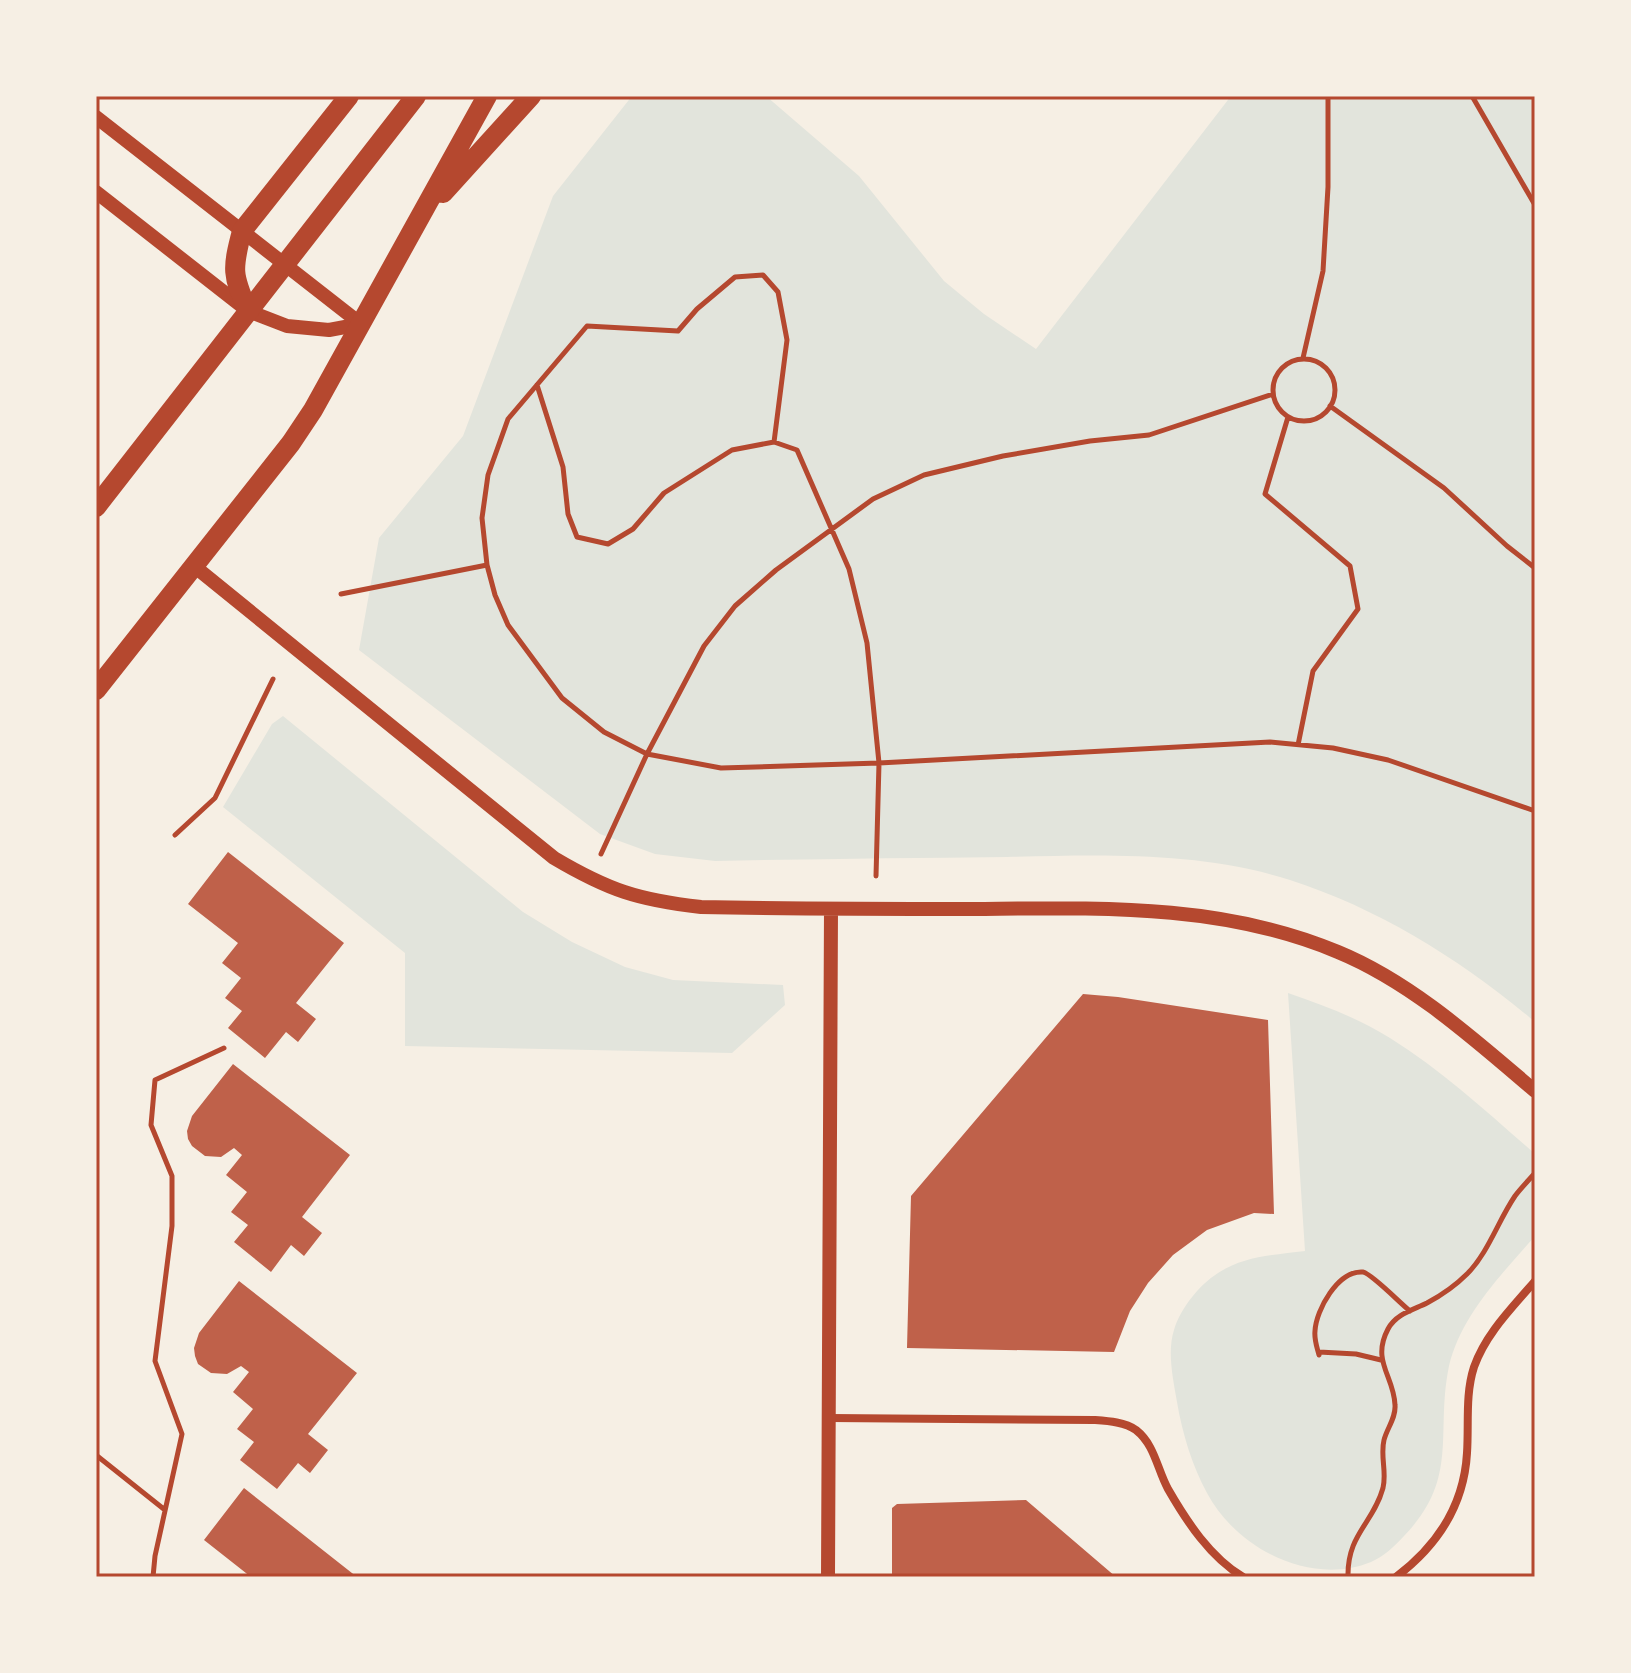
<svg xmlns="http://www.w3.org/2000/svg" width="1631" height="1673" font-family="'Nunito Sans',sans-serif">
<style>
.green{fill:#e2e4dc}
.building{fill:#bf614a}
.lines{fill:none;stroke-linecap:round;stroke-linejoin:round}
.path{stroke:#b5482f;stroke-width:5}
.minor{stroke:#b5482f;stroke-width:8}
.tertiary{stroke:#b5482f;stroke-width:14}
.primary{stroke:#b5482f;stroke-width:20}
.neatline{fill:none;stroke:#b5482f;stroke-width:3}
</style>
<rect width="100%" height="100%" fill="#f6efe4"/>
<path class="green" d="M632 96H766L859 176 944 281 984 314 1036 349 1231 96H1535V1022C1463 961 1380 909 1290 880 1199 851 1101 855 1007 857 910 858 813 859 715 861L655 854 600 834 359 650 379 538 463 436 553 196Z
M283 716 523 912 572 942 625 967 673 980 783 985 785 1005 732 1053 405 1046V953L223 807 272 724Z
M1288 993C1323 1005 1358 1018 1390 1038 1443 1071 1488 1113 1535 1154V1236C1502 1274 1461 1315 1449 1366 1435 1434 1460 1478 1404 1536 1395 1546 1383 1557 1371 1562 1310 1587 1236 1548 1207 1493 1192 1466 1182 1432 1177 1402 1173 1379 1167 1352 1174 1330 1180 1309 1199 1285 1218 1273 1244 1256 1274 1255 1305 1251Z"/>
<path class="building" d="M228 852 344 943 296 1003 316 1019 298 1042 286 1032 265 1058 228 1028 242 1011 225 998 241 978 222 963 238 943 188 904Z
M1083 994 1118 997 1268 1020 1274 1214 1254 1213 1207 1230 1173 1255 1148 1283 1130 1311 1114 1352 907 1348 911 1196Z
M233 1064 350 1155 302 1217 322 1233 304 1256 291 1245 271 1272 234 1242 248 1225 231 1212 247 1192 226 1175 242 1155 234 1148 221 1157 205 1156 192 1146 188 1139 187 1131 192 1116Z
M239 1281 357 1373 308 1434 328 1450 310 1473 298 1463 277 1489 240 1460 254 1442 237 1429 253 1409 233 1392 249 1372 241 1366 227 1374 211 1373 198 1364 195 1356 194 1348 199 1333Z
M244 1488 357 1577H251L204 1540Z
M1026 1500 1116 1577H892V1508L897 1504Z"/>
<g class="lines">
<path class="path" d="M1472 96 1535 205
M1303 358 1323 271 1328 187V96
M1273 390a31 31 0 1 1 62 0a31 31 0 1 1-62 0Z
M537 385 563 467 568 514 577 537 608 544 633 529 664 493 732 450 774 442 797 450 849 569 867 643 879 763 876 876
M1330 406 1444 488 1507 546 1535 568
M1288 417 1265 494 1350 566 1358 609 1313 671 1298 745
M774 442 787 340 778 292 763 275 735 277 697 309 678 331 587 326 508 419 488 475 482 518 487 565 495 595 508 625 562 698 604 732 647 754 721 768 879 763 1270 742 1333 748 1388 760 1535 811
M341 594 487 565
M175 835 215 798 273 679
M601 854 647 754 704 646 735 606 776 570 873 499 924 475 1003 456 1090 441 1149 435 1273 394
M1319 1352 1356 1354 1381 1360
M1319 1355C1317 1347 1314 1340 1315 1331 1316 1310 1338 1270 1363 1272 1371 1273 1401 1304 1410 1311
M96 1455 165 1510
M153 1577 155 1556 182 1434 155 1361 172 1226V1176L151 1125 155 1080 224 1048
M1348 1577C1347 1534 1373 1524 1383 1488 1387 1472 1380 1456 1384 1440 1387 1428 1396 1418 1395 1405 1394 1376 1371 1361 1388 1329 1396 1314 1413 1310 1427 1303 1442 1295 1455 1286 1467 1274 1488 1253 1498 1221 1515 1196 1521 1188 1528 1181 1535 1173"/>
<path class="minor" d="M830 1418 1094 1420C1108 1421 1125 1422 1136 1430 1155 1445 1157 1469 1168 1489 1187 1522 1210 1557 1243 1577
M1396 1577C1437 1546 1464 1506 1467 1453 1469 1424 1465 1395 1474 1367 1486 1333 1513 1307 1535 1281"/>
<path class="tertiary" d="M96 117 361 324
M96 192 248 311 287 326 329 330 361 324
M194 566 554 858C608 890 638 900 701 907 792 909 883 909 974 909 1097 908 1222 903 1338 952 1411 982 1475 1040 1535 1091
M828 1577 831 909"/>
<path class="primary" d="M443 193 531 96
M248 311C232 275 232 269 242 231L349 96
M96 507 416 96
M96 690 291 443 313 410 487 96"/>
</g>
<rect width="1631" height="1673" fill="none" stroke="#f6efe4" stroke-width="196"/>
<rect x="98" y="98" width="1435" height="1477" class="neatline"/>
</svg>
